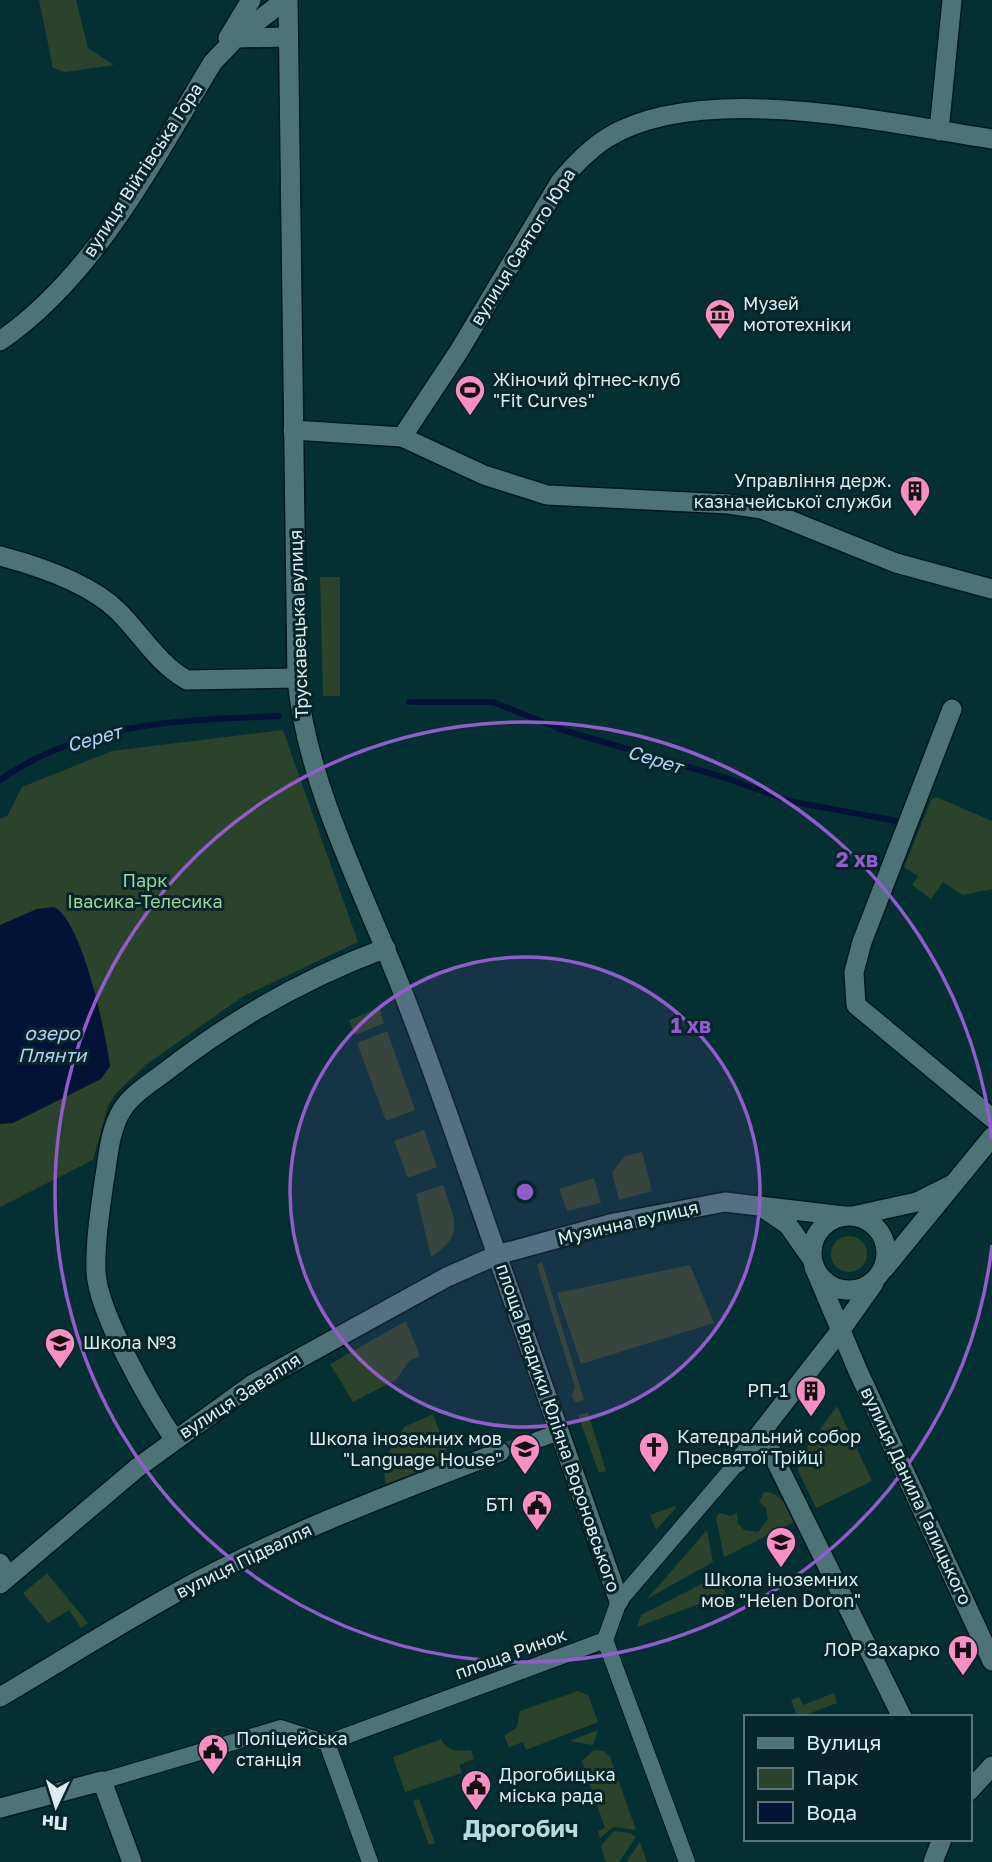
<svg xmlns="http://www.w3.org/2000/svg" width="992" height="1862" font-family="'Golos Text',sans-serif">
<style>
.green{fill:#2b422b}
.water{fill:#031337}
.lines{fill:none;stroke-linecap:round;stroke-linejoin:round}
.stream{stroke:#031337;stroke-width:6}
.pedestrian-tunnel{stroke:#244c50;stroke-width:16;stroke-dasharray:16 8;stroke-linecap:butt}
.pedestrian-casing{stroke:#001719;stroke-width:18}
.minor-casing{stroke:#001719;stroke-width:22}
.tertiary-casing{stroke:#001719;stroke-width:22}
.secondary-casing{stroke:#001719;stroke-width:22}
.pedestrian{stroke:#4c7478;stroke-width:16}
.minor{stroke:#4c7478;stroke-width:19}
.tertiary{stroke:#4c7478;stroke-width:19}
.secondary{stroke:#4c7478;stroke-width:19}
.ring{fill:none;stroke:#925ccb;stroke-width:3.5}
.labels{text-anchor:middle;stroke-width:6;stroke-linejoin:round;paint-order:stroke}
.street-label{font-size:18px;fill:#d9eef0;stroke:#062528}
.poi-label{font-size:18px;fill:#d9eef0;stroke:#062528;text-anchor:start}
.park-label{font-size:18px;fill:#9bd79b;stroke:#062528}
.water-label{font-size:19px;font-style:italic;fill:#b7cef7;stroke:#062528}
.district-label{font-size:24px;font-weight:bold;fill:#b1dce0;stroke:#062528}
.centre{fill:#925ccb;stroke:#062528;stroke-width:3.5}
.ring-label{font-size:21px;text-anchor:middle;font-weight:bold;fill:#925ccb;stroke:#062528;stroke-width:6;stroke-linejoin:round;paint-order:stroke}
</style>
<rect width="100%" height="100%" fill="#043034"/>
<path class="green" d="M39 0H76L88 48 114 65 65 72 53 68Z
M320 577H340V696H323Z
M283 730 358 942 242 997 147 1064 116 1093 108 1106 93 1160 0 1207V819L8 815 22 787 112 751Z
M932 798H939L992 821V889L963 895 943 882 931 899 912 885 918 876 904 867Z
M379 1008 384 1023 355 1035 349 1020Z
M387 1031 415 1110 386 1121 357 1043Z
M424 1130 437 1167 408 1178 394 1141Z
M642 1152 652 1191 619 1200 612 1172 625 1156Z
M594 1178 601 1203 567 1211 559 1189Z
M443 1185C454 1219 466 1235 431 1257L416 1194Z
M831 1254a18 18 0 1 1 36 0a18 18 0 1 1-36 0Z
M542 1262 584 1400 575 1403 572 1395 575 1387 537 1265Z
M690 1265 714 1323 581 1364 557 1293Z
M406 1321 420 1356 409 1361 396 1380 353 1402 330 1364Z
M837 1406 872 1481 816 1508 798 1471 799 1447 805 1450Z
M588 1413 606 1471 599 1473 578 1415Z
M433 1414 451 1462 386 1487 383 1462 404 1427Z
M764 1492C782 1492 787 1508 794 1522L724 1557 716 1518 719 1513 731 1516 737 1513 738 1523 744 1530 758 1532 768 1519 766 1508 759 1502Z
M675 1506 676 1508 656 1530 650 1515Z
M707 1530 713 1562 647 1599Z
M47 1573 88 1623 81 1628 69 1610 48 1623 23 1593Z
M717 1576 726 1594 637 1627 641 1615Z
M578 1691 588 1695 598 1722 526 1750 523 1742 509 1747 504 1736 517 1727 520 1711Z
M834 1693 837 1703 800 1717H797L791 1700 799 1697 803 1705Z
M598 1730 593 1745 569 1741Z
M441 1739C447 1751 459 1752 471 1750L474 1759 459 1765 462 1773 405 1792 393 1757Z
M594 1750 604 1751 610 1757 636 1830 613 1827 600 1838 598 1831 605 1828 582 1761Z
M419 1799 435 1843 429 1845 413 1801Z
M614 1831 630 1833 636 1837 619 1862H606L601 1846Z
M640 1842 647 1862H626Z"/>
<path class="water" d="M54 907C82 920 106 1034 110 1066L101 1079 13 1123 0 1124V925L37 909Z"/>
<g class="lines">
<path class="stream" d="M409 702H493L563 730 726 778 789 801 902 822
M0 780C82 722 182 720 279 716"/>
<path class="pedestrian-tunnel" d="M500 1452 537 1440"/>
<g class="pedestrian-casing">
<path id="pedestrian" d="M537 1440 559 1432
M605 1640 687 1862
M605 1640 619 1601 737 1463
M327 1743 605 1640
M327 1743 370 1862
M102 1781 281 1728 327 1743"/>
</g>
<g class="minor-casing">
<path id="minor" d="M939 131 952 0
M402 437 459 351 560 182C574 165 588 150 607 138 701 80 887 123 992 139
M0 556C38 566 89 583 118 611 141 634 158 664 187 680L297 678
M952 709 862 942 854 972 856 1005 992 1118
M497 1255 619 1601
M762 1433 902 1717
M174 1439C150 1403 98 1313 96 1272 95 1242 100 1211 104 1182 108 1159 109 1131 122 1110 131 1095 150 1083 165 1072 233 1019 305 978 386 948
M737 1463 840 1331
M0 1563 7 1576
M0 1697C61 1661 121 1623 183 1589 284 1534 393 1493 500 1452
M969 1791 992 1766
M0 1808 102 1781 132 1862
M933 1862 942 1839"/>
</g>
<g class="tertiary-casing">
<path id="tertiary" d="M228 38 251 0
M236 38 288 37
M0 341C97 274 153 160 213 62L236 38 285 0
M293 430 402 437 484 475 547 495 729 504 762 509 896 563 992 589
M763 1208 788 1225 812 1259
M812 1253a37 37 0 1 1 74 0a37 37 0 1 1-74 0Z
M853 1216 917 1202 951 1185
M497 1255 614 1223 725 1202 844 1216
M814 1267 858 1371 992 1661
M884 1269 992 1137
M840 1331 874 1283"/>
</g>
<g class="secondary-casing">
<path id="secondary" d="M0 1584 137 1468 253 1384 447 1277 497 1255C465 1164 434 1070 398 980 360 884 306 781 297 678L288 0"/>
</g>
<use href="#pedestrian" class="pedestrian"/>
<use href="#minor" class="minor"/>
<use href="#tertiary" class="tertiary"/>
<use href="#secondary" class="secondary"/>
</g>
<circle cx="525" cy="1192" r="235" fill="#925ccb" fill-opacity=".12"/>
<g class="ring">
<circle cx="525" cy="1192" r="235"/>
<path d="M992 1245A470 470 0 1 1 992 1139"/>
</g>
<defs>
<g id="museum-pin" transform="scale(1.575)"><path d="M0 17L-7.5 6A9.5 9.5 0 1 1 7.5 6Z" fill="#fb8fc5" stroke="#062528"/><path d="M0-6L6-3V-2H-6V-3ZM-5-1h2V3h-2ZM-1-1h2V3h-2ZM3-1h2V3H3ZM-6 4H6V6H-6Z" fill="#111"/></g>
<g id="stadium-pin" transform="scale(1.575)"><path d="M0 17L-7.5 6A9.5 9.5 0 1 1 7.5 6Z" fill="#fb8fc5" stroke="#062528"/><path d="M0-5a6.5 5 0 1 0 0 10a6.5 5 0 1 0 0-10ZM-3.5-1.8h7v3.6h-7Z" fill="#111"/></g>
<g id="building-pin" transform="scale(1.575)"><path d="M0 17L-7.5 6A9.5 9.5 0 1 1 7.5 6Z" fill="#fb8fc5" stroke="#062528"/><path d="M-4-6H4V6H1V3H-1V6H-4ZM-2.5-4.3h1.7v1.8h-1.7ZM.8-4.3h1.7v1.8H.8ZM-2.5-1h1.7V.8h-1.7ZM.8-1h1.7V.8H.8Z" fill="#111"/></g>
<g id="school-pin" transform="scale(1.575)"><path d="M0 17L-7.5 6A9.5 9.5 0 1 1 7.5 6Z" fill="#fb8fc5" stroke="#062528"/><path d="M0-5L7-2L0 1L-7-2ZM-4 1L0 2.5L4 1V4Q0 6-4 4Z" fill="#111"/></g>
<g id="church-pin" transform="scale(1.575)"><path d="M0 17L-7.5 6A9.5 9.5 0 1 1 7.5 6Z" fill="#fb8fc5" stroke="#062528"/><path d="M-1.2-6h2.4v3.5h3.3v2.4h-3.3V6h-2.4V-.1h-3.3v-2.4h3.3Z" fill="#111"/></g>
<g id="civic-pin" transform="scale(1.575)"><path d="M0 17L-7.5 6A9.5 9.5 0 1 1 7.5 6Z" fill="#fb8fc5" stroke="#062528"/><path d="M-.6-6.5H3V-4.5H.6V-3L4-1V1h2V6H-6V1h2V-1L-.6-3ZM-1.2 2.5V6h2.4V2.5Z" fill="#111"/></g>
<g id="hospital-pin" transform="scale(1.575)"><path d="M0 17L-7.5 6A9.5 9.5 0 1 1 7.5 6Z" fill="#fb8fc5" stroke="#062528"/><path d="M-5-5h3v3.5h4V-5h3V5h-3V1.5h-4V5h-3Z" fill="#111"/></g>
</defs>
<g fill-rule="evenodd">
<use href="#museum-pin" x="720" y="314"/>
<use href="#stadium-pin" x="470" y="390"/>
<use href="#building-pin" x="915" y="491"/>
<use href="#school-pin" x="60" y="1343"/>
<use href="#building-pin" x="811" y="1391"/>
<use href="#church-pin" x="654" y="1447"/>
<use href="#school-pin" x="525" y="1449"/>
<use href="#civic-pin" x="537" y="1505"/>
<use href="#school-pin" x="781" y="1542"/>
<use href="#hospital-pin" x="963" y="1650"/>
<use href="#civic-pin" x="213" y="1749"/>
<use href="#civic-pin" x="476" y="1785"/>
</g>
<g class="labels">
<g class="street-label">
<text transform="translate(143 170) rotate(-57)" y="6">вулиця Війтівська Гора</text>
<text transform="translate(523 247) rotate(-58)" y="6">вулиця Святого Юра</text>
<text transform="translate(299 624) rotate(-92)" y="6">Трускавецька вулиця</text>
<text transform="translate(628 1223) rotate(-13)" y="6">Музична вулиця</text>
<text transform="translate(240 1396) rotate(-33)" y="6">вулиця Завалля</text>
<text transform="translate(558 1428) rotate(71)" y="6">площа Владики Юліяна Вороновського</text>
<text transform="translate(916 1496) rotate(65)" y="6">вулиця Данила Галицького</text>
<text transform="translate(244 1561) rotate(-26)" y="6">вулиця Підвалля</text>
<text transform="translate(511 1654) rotate(-20)" y="6">площа Ринок</text>
</g>
<g class="poi-label">
<text x="743" y="310">Музей<tspan x="743" dy="21">мототехніки</tspan></text>
<text x="493" y="386">Жіночий фітнес-клуб<tspan x="493" dy="21">"Fit Curves"</tspan></text>
<text x="892" y="487" text-anchor="end">Управління держ.<tspan x="892" dy="21">казначейської служби</tspan></text>
<text x="83" y="1349">Школа №3</text>
<text x="788" y="1397" text-anchor="end">РП-1</text>
<text x="677" y="1443">Катедральний собор<tspan x="677" dy="21">Пресвятої Трійці</tspan></text>
<text x="502" y="1445" text-anchor="end">Школа іноземних мов<tspan x="502" dy="21">"Language House"</tspan></text>
<text x="514" y="1511" text-anchor="end">БТІ</text>
<text x="781" y="1586" text-anchor="middle">Школа іноземних<tspan x="781" dy="21">мов "Helen Doron"</tspan></text>
<text x="940" y="1656" text-anchor="end">ЛОР Захарко</text>
<text x="236" y="1745">Поліцейська<tspan x="236" dy="21">станція</tspan></text>
<text x="499" y="1781">Дрогобицька<tspan x="499" dy="21">міська рада</tspan></text>
</g>
<g class="park-label">
<text x="145" y="887">Парк<tspan x="145" dy="21">Івасика-Телесика</tspan></text>
</g>
<g class="water-label">
<text transform="translate(94 738) rotate(-15)" y="7">Серет</text>
<text transform="translate(655 759) rotate(17)" y="7">Серет</text>
<text x="52" y="1040">озеро<tspan x="52" dy="22">Плянти</tspan></text>
</g>
<g class="district-label">
<text x="521" y="1837">Дрогобич</text>
</g>
</g>
<circle cx="525" cy="1192" r="10" class="centre"/>
<g class="ring-label">
<text x="857" y="867">2 хв</text>
<text x="691" y="1033">1 хв</text>
</g>
<rect x="744" y="1715" width="228" height="126" fill="#062528" stroke="#5a7578" stroke-width="2"/>
<rect x="758" y="1738" width="35" height="10" fill="#4c7478" stroke="#5a7578" stroke-width="2"/>
<text x="806" y="1750" font-size="21" fill="#d9eef0">Вулиця</text>
<rect x="758" y="1768" width="35" height="21" fill="#2b422b" stroke="#5a7578" stroke-width="2"/>
<text x="806" y="1785" font-size="21" fill="#d9eef0">Парк</text>
<rect x="758" y="1802" width="35" height="21" fill="#031337" stroke="#5a7578" stroke-width="2"/>
<text x="806" y="1820" font-size="21" fill="#d9eef0">Вода</text>
<g transform="translate(56 1806) rotate(184)" stroke="#062528" stroke-width="5" paint-order="stroke">
<path d="M0-5L12 26L0 18L-12 26Z" fill="#d9eef0"/>
<text y="-10" font-size="19" font-weight="bold" text-anchor="middle" fill="#d9eef0">Пн</text>
</g>
</svg>
